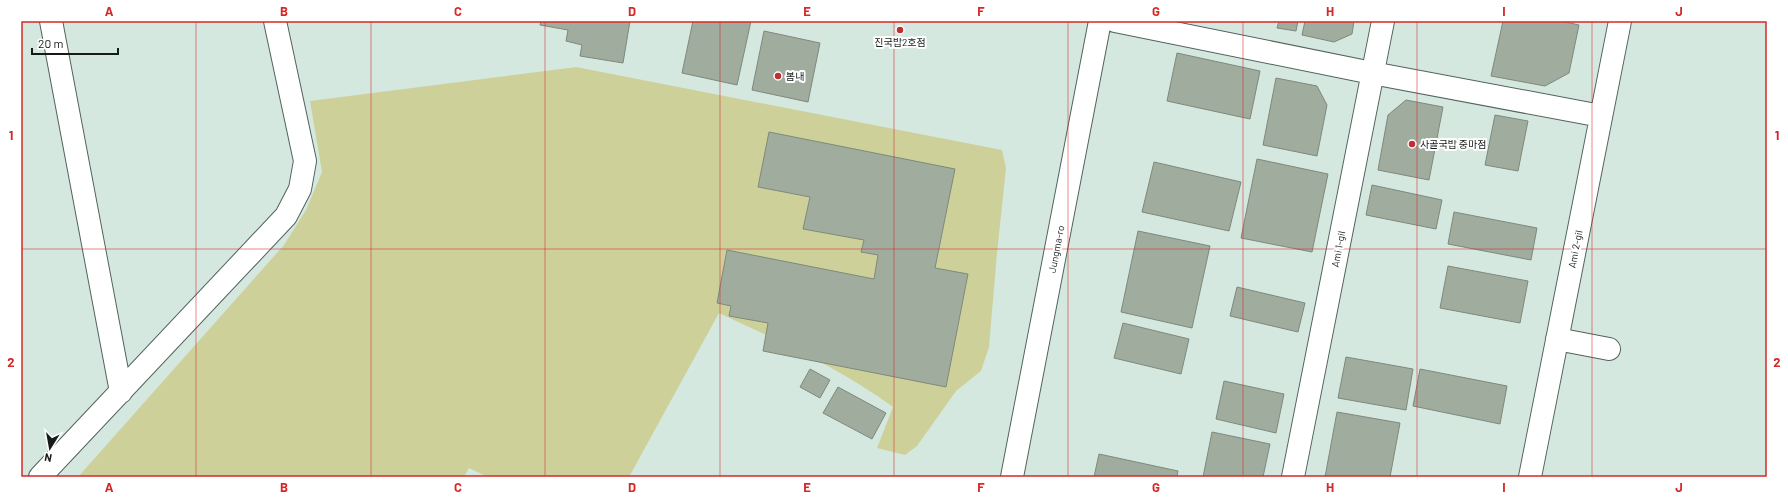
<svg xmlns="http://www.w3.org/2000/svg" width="1788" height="498" font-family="Barlow,'Noto Sans KR',sans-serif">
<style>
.green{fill:#cdd199}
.building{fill:#a0ac9e;stroke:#7e897c}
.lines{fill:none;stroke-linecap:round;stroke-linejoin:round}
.minor-casing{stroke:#52635d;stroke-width:24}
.minor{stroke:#fff;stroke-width:22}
.grid{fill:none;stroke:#d62828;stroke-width:1;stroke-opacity:0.55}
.poi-dot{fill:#bf3035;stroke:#fff;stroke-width:1.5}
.labels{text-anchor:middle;stroke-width:4;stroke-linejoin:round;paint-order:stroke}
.poi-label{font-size:10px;fill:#141b18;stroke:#fff;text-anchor:start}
.street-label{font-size:10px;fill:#141b18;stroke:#fff}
.neatline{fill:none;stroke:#d62828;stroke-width:1.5}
.grid-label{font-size:13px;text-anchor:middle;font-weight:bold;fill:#d62828}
</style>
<rect width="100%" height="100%" fill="#d4e8e0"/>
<path class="green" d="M576 67 1002 150 1006 168 997 253 989 347 981 371 956 391 917 446 905 455 877 448 893 407C840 368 779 341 719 313L629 477H488L469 468 464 477H78L284 245 306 210 322 172 310 101Z"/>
<path class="building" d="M541 21H630L623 63 580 56 582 45 566 41 568 30 540 25Z
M693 21H751L737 85 682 73Z
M1279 21H1298L1296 31 1277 28Z
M1305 21H1354L1352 34 1334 42 1302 35Z
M1503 21H1561L1579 25 1569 73 1545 86 1491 76Z
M764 31 820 43 808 102 752 90Z
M1177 53 1260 71 1250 119 1167 101Z
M1276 78 1317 86 1327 105 1317 156 1263 145Z
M1406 100 1443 107 1429 180 1378 170 1388 115Z
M1495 115 1528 121 1518 171 1485 165Z
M769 132 955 169 935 268 968 274 946 387 763 351 768 323 729 316 731 306 717 303 727 250 874 279 878 255 861 252 864 240 803 229 810 197 758 187Z
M1257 159 1328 174 1312 252 1241 238Z
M1154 162 1241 182 1229 231 1142 212Z
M1372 185 1442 200 1436 229 1366 215Z
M1454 212 1537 228 1531 260 1448 244Z
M1138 231 1210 246 1192 328 1121 312Z
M1448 266 1528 281 1520 323 1440 308Z
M1237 287 1305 303 1298 332 1230 316Z
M1123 323 1189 339 1181 374 1114 358Z
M1346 357 1413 369 1406 410 1338 398Z
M810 369 830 380 820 398 800 387Z
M1420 369 1507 386 1500 424 1413 406Z
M1224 381 1284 394 1276 433 1216 419Z
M838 387 886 413 872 439 823 413Z
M1337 412 1400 423 1390 477H1325Z
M1212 432 1270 444 1263 477H1203Z
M1099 454 1178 471 1177 477H1094Z"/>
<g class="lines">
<g class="minor-casing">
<path id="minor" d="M51 21 121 392
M1115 21 1372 73 1601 116
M1557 339 1609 349
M40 477 286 216 300 189 305 161 275 21
M1012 477 1100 21
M1293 477 1383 21
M1530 477 1620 21"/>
</g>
<use href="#minor" class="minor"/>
</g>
<path class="grid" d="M196 21V477M371 21V477M545 21V477M720 21V477M894 21V477M1068 21V477M1243 21V477M1417 21V477M1592 21V477M21 249H1767"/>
<g class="poi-dot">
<circle cx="900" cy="30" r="4"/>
<circle cx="778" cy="76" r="4"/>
<circle cx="1412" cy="144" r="4"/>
</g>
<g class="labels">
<g class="poi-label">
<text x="900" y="46" text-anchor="middle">진국밥2호점</text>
<text x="786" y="80">봄내</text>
<text x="1420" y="148">사골국밥 중마점</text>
</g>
<g class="street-label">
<text transform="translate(1056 249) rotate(-79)" y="4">Jungma-ro</text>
<text transform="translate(1338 249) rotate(-79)" y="4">Ami 1-gil</text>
<text transform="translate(1575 249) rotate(-79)" y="4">Ami 2-gil</text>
</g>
</g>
<rect width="1788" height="498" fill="none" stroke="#ffffff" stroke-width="44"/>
<g transform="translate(50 448) rotate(191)" stroke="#ffffff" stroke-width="3" paint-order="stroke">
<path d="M0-3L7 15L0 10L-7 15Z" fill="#141b18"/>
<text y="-6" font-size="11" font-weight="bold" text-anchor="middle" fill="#141b18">N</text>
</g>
<path d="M32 48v6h86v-6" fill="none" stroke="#141b18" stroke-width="2"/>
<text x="38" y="48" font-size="12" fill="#141b18" stroke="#ffffff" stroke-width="3" paint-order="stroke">20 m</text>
<rect x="22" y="22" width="1744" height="454" class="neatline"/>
<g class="grid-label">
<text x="109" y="16">A</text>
<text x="284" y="16">B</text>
<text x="458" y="16">C</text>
<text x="632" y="16">D</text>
<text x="807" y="16">E</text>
<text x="981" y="16">F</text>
<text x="1156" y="16">G</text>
<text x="1330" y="16">H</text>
<text x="1504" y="16">I</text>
<text x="1679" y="16">J</text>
<text x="11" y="140">1</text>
<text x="1777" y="140">1</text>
<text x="11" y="367">2</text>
<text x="1777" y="367">2</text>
<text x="109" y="492">A</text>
<text x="284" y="492">B</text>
<text x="458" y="492">C</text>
<text x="632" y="492">D</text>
<text x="807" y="492">E</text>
<text x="981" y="492">F</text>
<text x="1156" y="492">G</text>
<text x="1330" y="492">H</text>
<text x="1504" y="492">I</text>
<text x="1679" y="492">J</text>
</g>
</svg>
